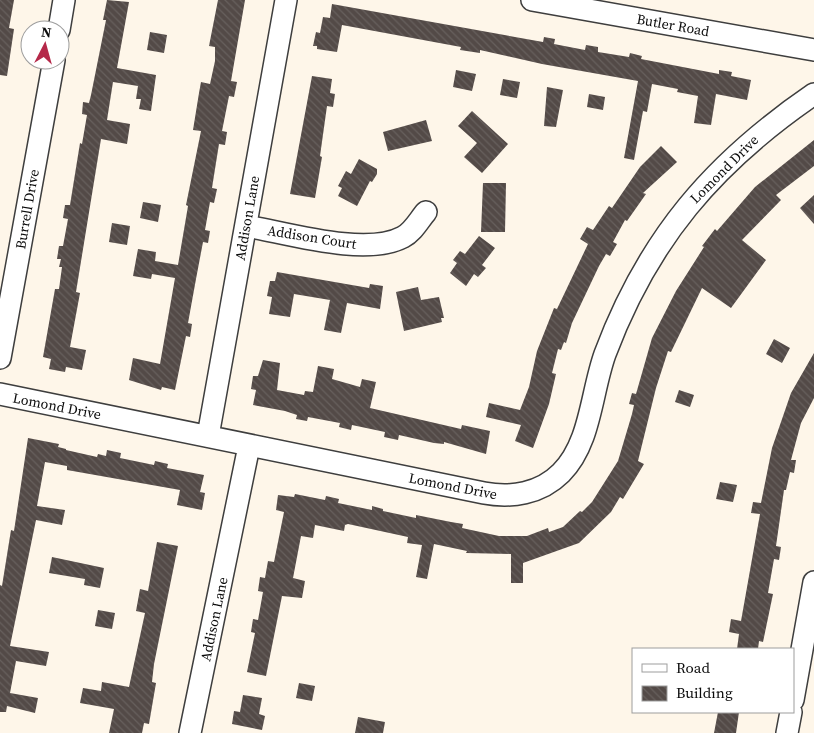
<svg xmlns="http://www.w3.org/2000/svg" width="814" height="733" font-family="'Source Serif 4',serif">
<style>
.building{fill:url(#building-back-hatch)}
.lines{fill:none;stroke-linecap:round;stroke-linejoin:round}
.minor-casing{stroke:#3e3e3e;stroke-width:24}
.minor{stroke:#fff;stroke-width:21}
.labels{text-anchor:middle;stroke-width:5;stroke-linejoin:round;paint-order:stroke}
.street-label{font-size:14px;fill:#0b0b0b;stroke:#fff}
</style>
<defs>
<pattern id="building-back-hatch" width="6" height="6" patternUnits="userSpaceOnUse" patternTransform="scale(1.25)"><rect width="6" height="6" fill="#534a47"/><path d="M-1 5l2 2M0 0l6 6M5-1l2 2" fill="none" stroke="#67605d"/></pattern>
</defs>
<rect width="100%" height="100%" fill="#fef6e9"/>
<path class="building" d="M0 0H14L9 28 14 29 7 76 0 75Z
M107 0 129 2 117 68 156 75 151 111 139 109 141 99H136L138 86 113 82 107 120 130 124 127 144 101 139 76 292 80 293 70 347 86 350 82 370 66 367 65 372 49 369 51 359 43 357 55 289H59L62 267H59L61 259H57L59 246H63L68 219 63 218 65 205H70L80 143 82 144 87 115 82 114 83 102 89 103 91 95 106 20H103Z
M218 0H245L231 81 237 82 234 97 229 96 222 131 227 132 225 145 219 144 215 169 212 188 217 189 214 203 210 202 205 230 210 231 208 243 203 242 196 279 188 323 192 324 190 337 186 336 175 390 162 387 161 390 129 380 133 358 160 364 175 278 152 274 151 279 133 276 138 249 156 252 155 261 178 265 188 206 186 205 201 131 193 130 199 93 201 82 210 84 215 61V47L209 46Z
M332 4 543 42 544 37 555 39 554 44 585 50 586 45 598 47V52L629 57 630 53 642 56 641 59 719 74V70L732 72 731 76 751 80 747 100 716 94 711 125 694 123 698 96 677 92 678 89 652 84 647 112 643 111 634 160 624 158 638 81 542 64 480 50V53L460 50 461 47 342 25 337 52 317 49V46H313L316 32 320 33 323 17 330 18Z
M150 32 167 35 164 53 147 50Z
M456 70 476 74 472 91 453 87Z
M312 76 332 79 330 93 335 94 333 107 327 106 320 156 322 157 315 198 290 194Z
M503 79 520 82 517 98 500 95Z
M547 87 563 90 556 127 544 126Z
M589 94 605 97 603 110 587 107Z
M472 111 508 144 482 173 464 157 477 143 458 126Z
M426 120 432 141 388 151 383 132Z
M814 140V166L776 195 781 200 742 240 766 260 731 308 702 288 671 352 668 351 656 388 638 461 644 464 623 499 620 497 611 512 579 543 523 563V583H511V554L466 553 467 551 434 544 427 579 416 577 422 545 407 543 408 537 348 524 345 525 344 531 315 525 313 538 301 536 293 578 305 581 302 598 282 596 266 676 247 672 255 633 251 632 253 619 258 620 263 592 258 591 260 577 265 578 268 561 274 562 284 512 276 510 278 495 294 497 295 494 325 500 326 496 339 499 338 503 372 510V506L383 509V511L416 518V515L451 522 463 524 462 528 499 536H527L548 528 549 532 563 527 580 511 582 512 592 502 618 461 632 414 634 405 629 404 632 393 636 394 652 338 676 291 704 247 702 246 715 229 717 231 755 187Z
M661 146 677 162 643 193 646 194 627 221 625 220 613 242 617 244 610 256 606 254 599 266 572 323 566 343 564 342 561 350 558 349 552 373 556 374 549 404 533 448 515 441 521 425 486 417 489 403 520 410 529 387 537 351 554 308 557 309 588 244 580 239 587 227 593 230 609 206 612 208 640 167Z
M359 159 377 169V174L372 182 370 181 357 206 338 196 342 188 338 186 346 171 351 174Z
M483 183H506L505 232H481Z
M814 195V224L800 208Z
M143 202 161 205 158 222 140 218Z
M112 223 130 226 127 245 109 242Z
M479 236 495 248 482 265 486 268 478 277 474 274 466 286 450 273 457 263 453 260 460 251 465 254Z
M277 272 369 288 370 284 383 286 380 309 347 303 341 333 324 330 330 300 294 294 290 317 269 314 272 297 267 296 270 281H275Z
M418 287 421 300 439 297 444 318H441L442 322 404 331 396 292Z
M774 339 790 348 782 363 766 354Z
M814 353V398L801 423 791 460H796L794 473 790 472 786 490H784L776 546 781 547 779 560 774 559 768 593 773 594 763 642 759 641 758 649H737L739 634 729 632 731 619 741 621 760 514 751 513 753 502 761 503 772 448 791 393Z
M263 360 280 363 277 390 304 395 305 391 313 392 318 366 334 369 332 379 360 387 362 379 376 382 370 408 461 429 462 425 490 431 486 454 444 442V444L434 443 399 435 398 440 384 437 385 432 352 425 351 430 339 427 340 423 308 417 307 421 296 419 297 415 285 411 253 405 256 390 251 389 253 376H258Z
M679 390 694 395 690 407 675 402Z
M28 438 59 444 58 447 66 449V450L97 457 98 454 106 456 107 450 121 453 120 458 154 465 155 461 168 464 167 468 204 475 200 492 205 493 202 510 177 505 180 490 67 470V466L45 462 37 506 65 510 62 525 36 520 10 646 49 652 46 666 16 661 10 693 38 698 35 713 7 706 6 712H0V585L2 586 11 530 14 531Z
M720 482 737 485 733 502 716 499Z
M157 542 178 546 154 664 152 682 156 683 149 724 144 723 142 733H109L114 709 80 703 83 688 101 691 102 682 129 687 145 613 136 611 140 589 148 591Z
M52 557 104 568 100 588 84 585 85 579 49 573Z
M98 610 115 613 112 629 95 626Z
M299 683 315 686 312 701 296 698Z
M243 695 262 698 259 714 265 716 262 730 232 724 234 711 240 712Z
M718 712H739L736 733H714Z
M358 717 385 722 383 733H355Z"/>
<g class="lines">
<g class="minor-casing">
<path id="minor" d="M532 0 814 50
M59 30 64 0
M246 226C287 233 366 257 403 237 413 232 419 220 426 212
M0 358 54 60
M0 394 484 493C511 498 540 494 561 473 591 443 591 393 605 354 648 239 713 163 814 94
M208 436 286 0
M793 700 814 582
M190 733 249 446
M787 733 791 712"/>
</g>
<use href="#minor" class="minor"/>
</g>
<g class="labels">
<g class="street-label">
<text transform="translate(673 25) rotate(10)" y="5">Butler Road</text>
<text transform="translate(724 169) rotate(-45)" y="5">Lomond Drive</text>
<text transform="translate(27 209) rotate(-80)" y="5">Burrell Drive</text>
<text transform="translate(247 218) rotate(-80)" y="5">Addison Lane</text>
<text transform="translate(312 237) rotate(9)" y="5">Addison Court</text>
<text transform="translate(57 406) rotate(11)" y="5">Lomond Drive</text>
<text transform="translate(453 486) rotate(11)" y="5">Lomond Drive</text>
<text transform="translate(214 619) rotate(-78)" y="5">Addison Lane</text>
</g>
</g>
<rect x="632" y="648" width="162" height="65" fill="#ffffff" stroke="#9d9d9d"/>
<rect x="642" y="664" width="25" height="8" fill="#ffffff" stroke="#9d9d9d"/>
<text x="676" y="673" font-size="15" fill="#0b0b0b">Road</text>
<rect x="642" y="686" width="25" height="15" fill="url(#building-back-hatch)" stroke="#9d9d9d"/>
<text x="676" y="698" font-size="15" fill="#0b0b0b">Building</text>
<g transform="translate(45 45) rotate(6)"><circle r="24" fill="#ffffff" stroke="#9d9d9d"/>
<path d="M0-4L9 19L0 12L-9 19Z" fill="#b52849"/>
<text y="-8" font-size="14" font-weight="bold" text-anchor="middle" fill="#0b0b0b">N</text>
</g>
</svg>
